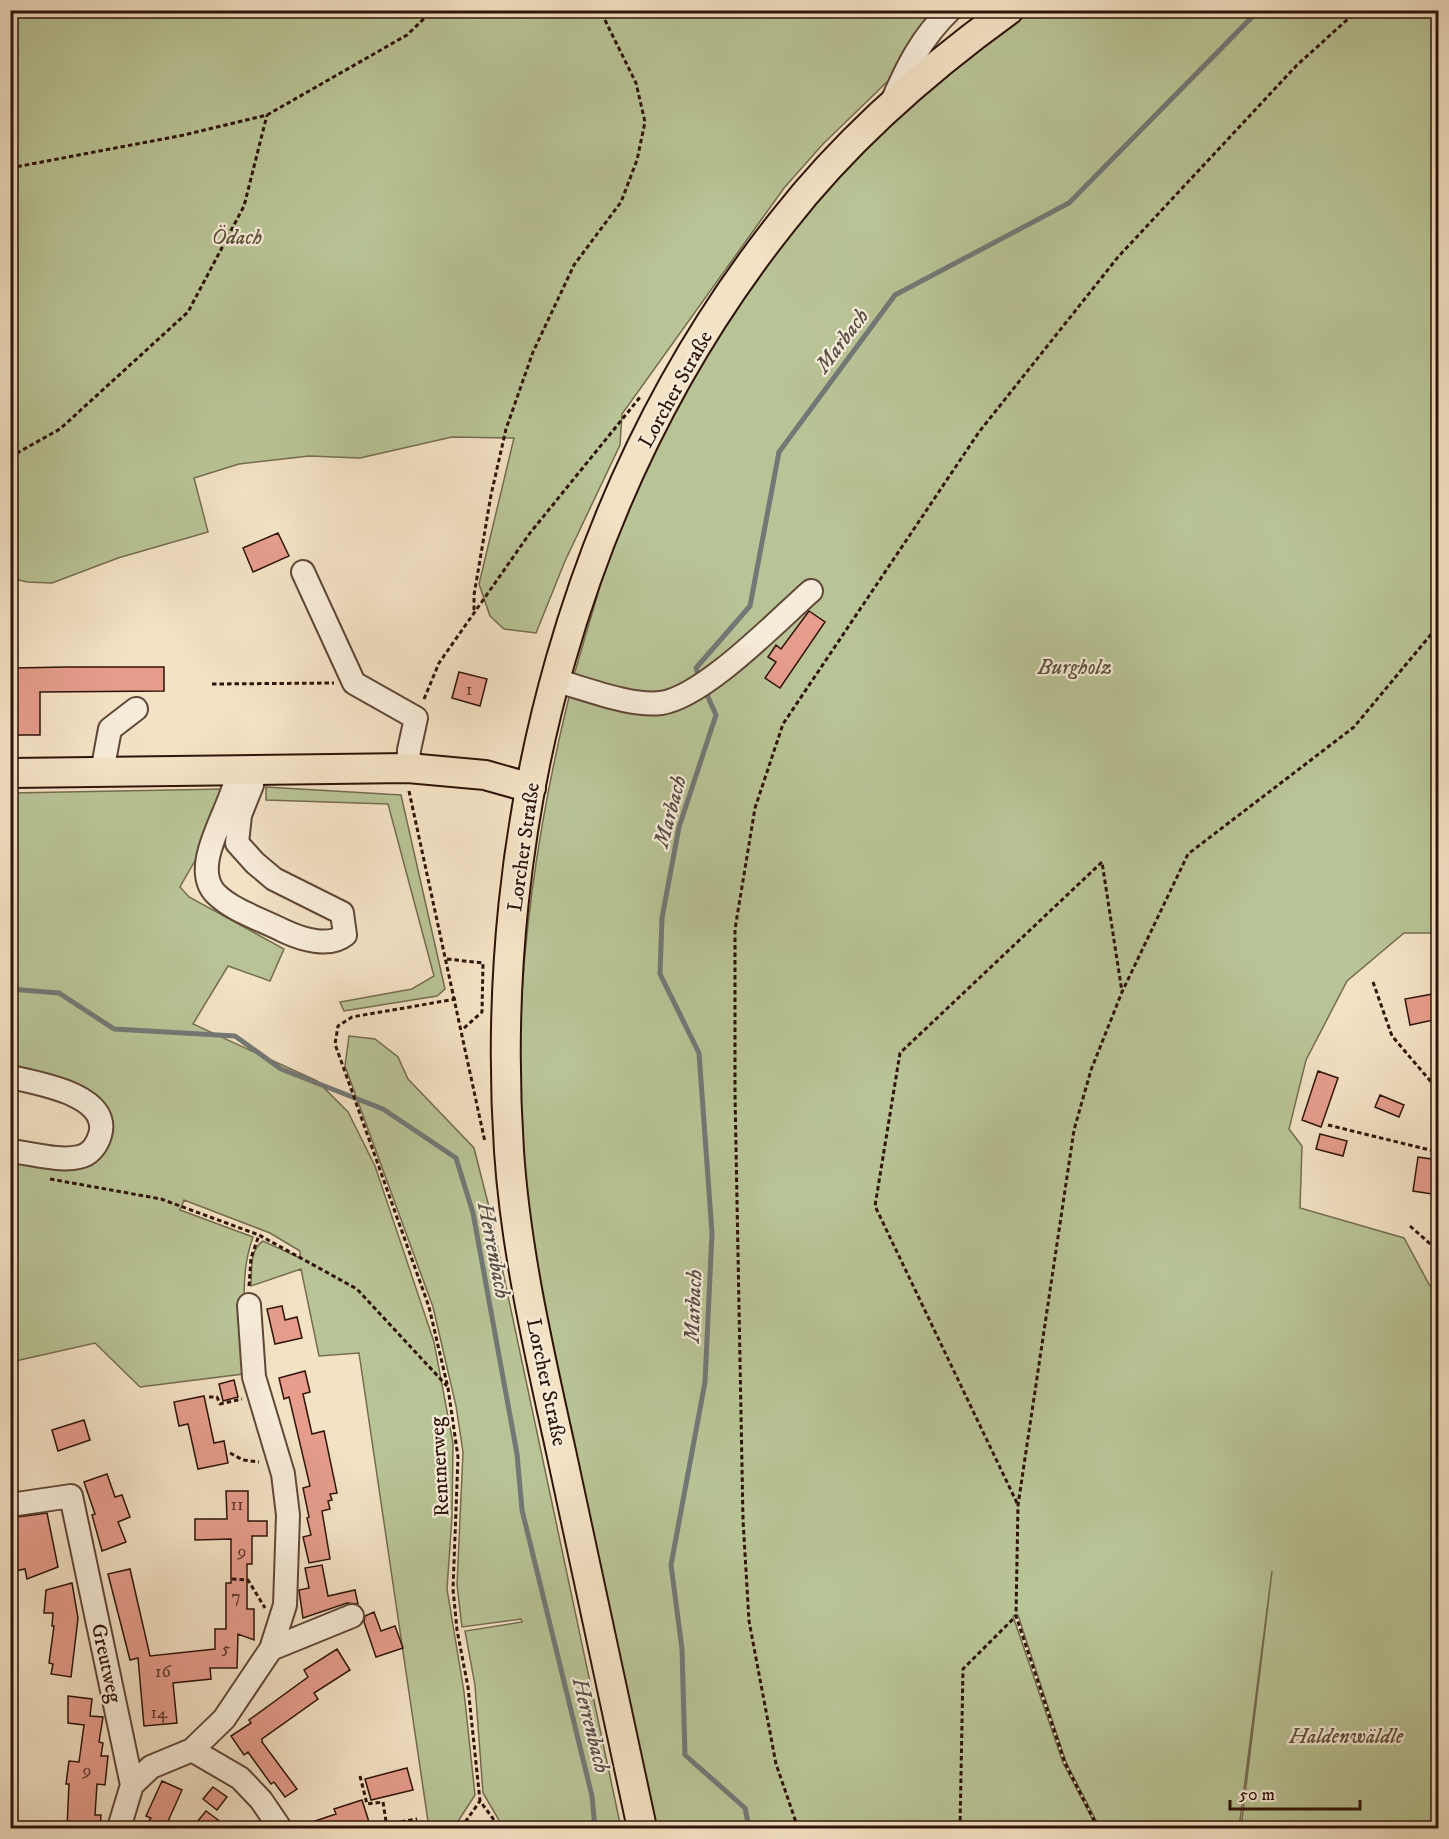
<svg xmlns="http://www.w3.org/2000/svg" width="1449" height="1839" font-family="'IM FELL DW Pica',serif">
<style>
.green{fill:#b9c496;stroke:#746c4f;stroke-width:1.5}
.lines{fill:none;stroke-linecap:round;stroke-linejoin:round}
.stream{stroke:#737876;stroke-width:5}
.building{fill:#e69d8c;stroke:#2f1308;stroke-width:1.5}
.minor-casing{stroke:#604737;stroke-width:26}
.major-casing{stroke:#2f1308;stroke-width:32}
.path{stroke:#2f1308;stroke-width:3;stroke-dasharray:4.5 3;stroke-linecap:butt}
.minor{stroke:#f7ecd9;stroke-width:22}
.major{stroke:#f3e2c4;stroke-width:28}
.labels{text-anchor:middle;stroke-width:4.5;stroke-linejoin:round;paint-order:stroke}
.number-label{font-size:18px;fill:#5d3629}
.park-label{font-size:21px;font-style:italic;fill:#5f513a;stroke:#f7ecd9}
.street-label{font-size:21px;fill:#2f1308;stroke:#f7ecd9}
.water-label{font-size:22px;font-style:italic;fill:#574e48;stroke:#f7ecd9}
</style>
<rect width="100%" height="100%" fill="#f3e2c4"/>
<filter id="stains"><feTurbulence type="fractalNoise" baseFrequency=".00333" numOctaves="4"/><feColorMatrix values="0 0 0 0 .2 0 0 0 0 .09 0 0 0 0 .02 0 0 0 .5 -.17"/></filter>
<radialGradient id="worn" r=".72"><stop offset=".6" stop-color="#630" stop-opacity="0"/><stop offset="1" stop-color="#630" stop-opacity=".3"/></radialGradient>
<path class="green" d="M10 11H937L917 33 890 79 823 144 784 188 622 414 620 445 565 561 536 633 504 629 490 616 479 584 514 438 452 437 360 458 309 456 239 464 194 478 208 532 118 558 52 583 27 582 11 578Z
M1020 11H1438V933H1404L1347 981 1306 1060 1289 1129 1302 1146 1300 1208 1404 1238 1430 1286 1438 1289V1828H1241L1272 1571 1239 1828H1100L1066 1762 1018 1615 1013 1616 1063 1763 1097 1828H654L532 1254C529 1222 523 1190 521 1159 512 1003 532 848 569 697L577 692 641 699 574 675 608 559 642 469 733 308 800 219 852 158Z
M266 787 401 795 445 989 437 996 344 1011 340 1002 412 989 434 976 388 804 266 800Z
M225 789 216 824 180 887 189 897 284 949 270 981 228 966 193 1024 317 1081 348 1112 375 1166 434 1342 453 1443 452 1517 447 1589 464 1692 475 1795 457 1823 450 1828H429L359 1353 319 1356 301 1269 251 1286C252 1271 249 1250 263 1241L300 1258V1251L270 1233 184 1200 180 1210 253 1237C237 1280 247 1328 251 1373L140 1387 95 1343 11 1362V1155L66 1162 106 1122 11 1072V793Z
M349 1036 375 1039 398 1057 408 1079 474 1148 490 1211 621 1828H472L503 1827 483 1793 475 1685 465 1631 522 1622 521 1619 462 1627 457 1585 463 1452 456 1406 433 1307 345 1066Z"/>
<g class="lines">
<path class="stream" d="M700 679 696 668 750 606 779 452 895 295 1069 203 1259 10
M704 688 716 715 679 827 662 918 660 974 699 1053 712 1233 705 1382 671 1565 682 1649 685 1755 745 1808 749 1828
M10 989 59 993 114 1029 235 1036 281 1069 383 1109 456 1158 473 1213 517 1454 522 1510 592 1796 595 1828"/>
</g>
<path class="building" d="M278 533 289 556 253 572 243 548Z
M809 611 825 622 780 688 765 678 776 662 768 657 776 645 781 649Z
M66 667H164V691L40 692V735H10L14 668Z
M459 672 487 679 480 706 452 698Z
M1438 993V1019L1410 1025 1405 999Z
M1318 1071 1338 1078 1321 1127 1302 1120Z
M1380 1095 1404 1105 1399 1117 1375 1107Z
M1320 1134 1347 1141 1343 1156 1316 1149Z
M1418 1157 1438 1160 1432 1194 1413 1191Z
M282 1306 285 1320 297 1317 302 1338 275 1344 267 1309Z
M305 1371 310 1392 303 1394 312 1434 324 1431 337 1493 330 1494 332 1500 328 1501 330 1509 322 1511 330 1559 309 1563 303 1537 311 1535 307 1518 309 1517 303 1488 310 1486 289 1397 284 1399 279 1378Z
M234 1380 238 1397 223 1401 219 1384Z
M204 1396 214 1443 224 1441 228 1463 198 1469 188 1424 179 1426 174 1402Z
M84 1420 90 1440 58 1451 52 1430Z
M107 1474 115 1497 122 1495 130 1517 118 1522 126 1542 102 1551 92 1515 95 1514 84 1482Z
M226 1491H248V1521H267V1536H252V1564H247V1609H254V1640L238 1634 237 1668H210L211 1679 173 1683 177 1723 144 1726 138 1658 130 1660 108 1574 130 1569 150 1656 215 1649V1629H226V1583H231V1539L195 1540V1519H227Z
M47 1513 58 1567 27 1579 25 1569 10 1572V1518Z
M322 1565 328 1596 355 1590 358 1604 347 1603 303 1618 299 1590 309 1588 305 1568Z
M72 1583 78 1618 71 1677 51 1674 53 1664 49 1663 54 1626H52L53 1613H44L46 1590Z
M374 1612 381 1631 395 1626 403 1648 376 1657 364 1622 365 1616Z
M337 1649 350 1670 314 1693 318 1699 262 1739V1742L297 1789 285 1797 274 1782 271 1784 248 1752 244 1755 231 1736 251 1723 249 1720 308 1677 304 1670Z
M68 1696 92 1699 90 1716 103 1717 99 1742 103 1743 101 1756H108L105 1785 97 1784 95 1815H101L100 1828H67L69 1784H66L69 1761 79 1762 84 1725 68 1723Z
M407 1768 413 1790 371 1800 365 1779Z
M162 1781 182 1790 165 1828H143L151 1818 146 1816Z
M213 1787 227 1797 217 1810 203 1799Z
M362 1800 369 1822 347 1828H300V1826L336 1814 334 1809Z
M206 1811 229 1828H192Z"/>
<g class="lines">
<g class="minor-casing">
<path id="minor" d="M891 104C907 67 921 38 950 10
M303 572 354 683 416 718 409 750 408 768
M554 680C584 688 631 707 661 703 704 697 778 620 811 591
M238 770C235 805 187 865 216 894 233 911 263 920 284 931 301 939 329 948 345 935L342 913 274 879 255 863 237 843 240 815 252 785 253 770
M102 772 110 729 136 709
M10 1077C37 1083 112 1095 100 1135 97 1145 90 1155 79 1157 59 1162 31 1153 10 1151
M10 1505 71 1496 132 1785 119 1828
M271 1649 352 1616
M192 1750 240 1778 261 1800 280 1828
M132 1785 151 1767 192 1750 224 1719 271 1649 285 1605 288 1515 283 1474 254 1377 249 1305"/>
</g>
<g class="major-casing">
<path id="major" d="M10 773 408 768 485 775 531 788
M642 1828C615 1704 589 1580 562 1456 540 1356 516 1254 509 1151 487 823 577 480 783 221 846 140 926 70 1009 10"/>
</g>
<path class="path" d="M10 168 184 135 267 115 407 35 433 10
M10 457 60 429 188 312 244 206 267 115
M474 610V595L491 495 506 429 533 352 574 265 621 202 637 160 645 122 636 83 600 10
M212 684 334 683
M424 699 439 663 530 533 641 396
M409 791 485 1142
M447 959 483 963 482 1012 462 1030
M1373 982 1392 1036 1438 1090
M456 999 352 1017 338 1026 335 1044 429 1307 448 1388 458 1457 453 1589 457 1630 468 1687 480 1801 500 1828
M1438 1113 1436 1120 1438 1145
M1328 1125 1438 1152
M50 1179 161 1199 259 1235 357 1289 447 1386
M1410 1226 1438 1251
M249 1286 251 1258 259 1235
M209 1397H217L220 1404 242 1399
M230 1453 243 1460 259 1462
M1017 1503 875 1206 900 1053 1102 862 1122 992
M232 1579 248 1580 265 1608
M360 1776 367 1804 383 1802 387 1828
M386 1824 417 1819
M465 1825 495 1822
M461 1828 480 1801
M798 1828 776 1764 749 1621 743 1520 735 1094V929L755 808 783 724 979 432 1118 257 1297 65 1358 10
M960 1828 963 1669 1016 1616
M1098 1828 1065 1763 1016 1616 1018 1505 1074 1130 1091 1070 1122 992 1188 854 1354 727 1438 626"/>
<use href="#minor" class="minor"/>
<use href="#major" class="major"/>
</g>
<g class="labels">
<g class="number-label">
<text x="469" y="695">1</text>
<text x="237" y="1510">11</text>
<text x="242" y="1557">9</text>
<text x="236" y="1602">7</text>
<text x="226" y="1654">5</text>
<text x="163" y="1677">16</text>
<text x="159" y="1718">14</text>
<text x="87" y="1776">9</text>
</g>
<g class="park-label">
<text x="237" y="244">Ödach</text>
<text x="1075" y="674">Burgholz</text>
<text x="1346" y="1743">Haldenwäldle</text>
</g>
<g class="street-label">
<text transform="translate(675 389) rotate(-61)" y="7">Lorcher Straße</text>
<text transform="translate(523 847) rotate(-82)" y="7">Lorcher Straße</text>
<text transform="translate(547 1382) rotate(78)" y="7">Lorcher Straße</text>
<text transform="translate(439 1467) rotate(-93)" y="7">Rentnerweg</text>
<text transform="translate(107 1663) rotate(78)" y="7">Greutweg</text>
</g>
<g class="water-label">
<text transform="translate(841 340) rotate(-53)" y="8">Marbach</text>
<text transform="translate(669 811) rotate(-75)" y="8">Marbach</text>
<text transform="translate(495 1250) rotate(79)" y="8">Herrenbach</text>
<text transform="translate(692 1306) rotate(-88)" y="8">Marbach</text>
<text transform="translate(592 1725) rotate(76)" y="8">Herrenbach</text>
</g>
</g>
<rect width="1449" height="1839" fill="none" stroke="#f3e2c4" stroke-width="36"/>
<rect x="12" y="12" width="1425" height="1815" fill="none" stroke="#2f1308" stroke-width="3"/>
<rect x="18" y="18" width="1413" height="1803" fill="none" stroke="#2f1308" stroke-width="1.5"/>
<path d="M1230 1800v9h130v-9" fill="none" stroke="#2f1308" stroke-width="3"/>
<text x="1239" y="1800" font-size="18" fill="#2f1308" stroke="#f7ecd9" stroke-width="4.5" paint-order="stroke">50 m</text>
<rect width="100%" height="100%" filter="url(#stains)"/>
<rect width="100%" height="100%" fill="url(#worn)"/>
</svg>
